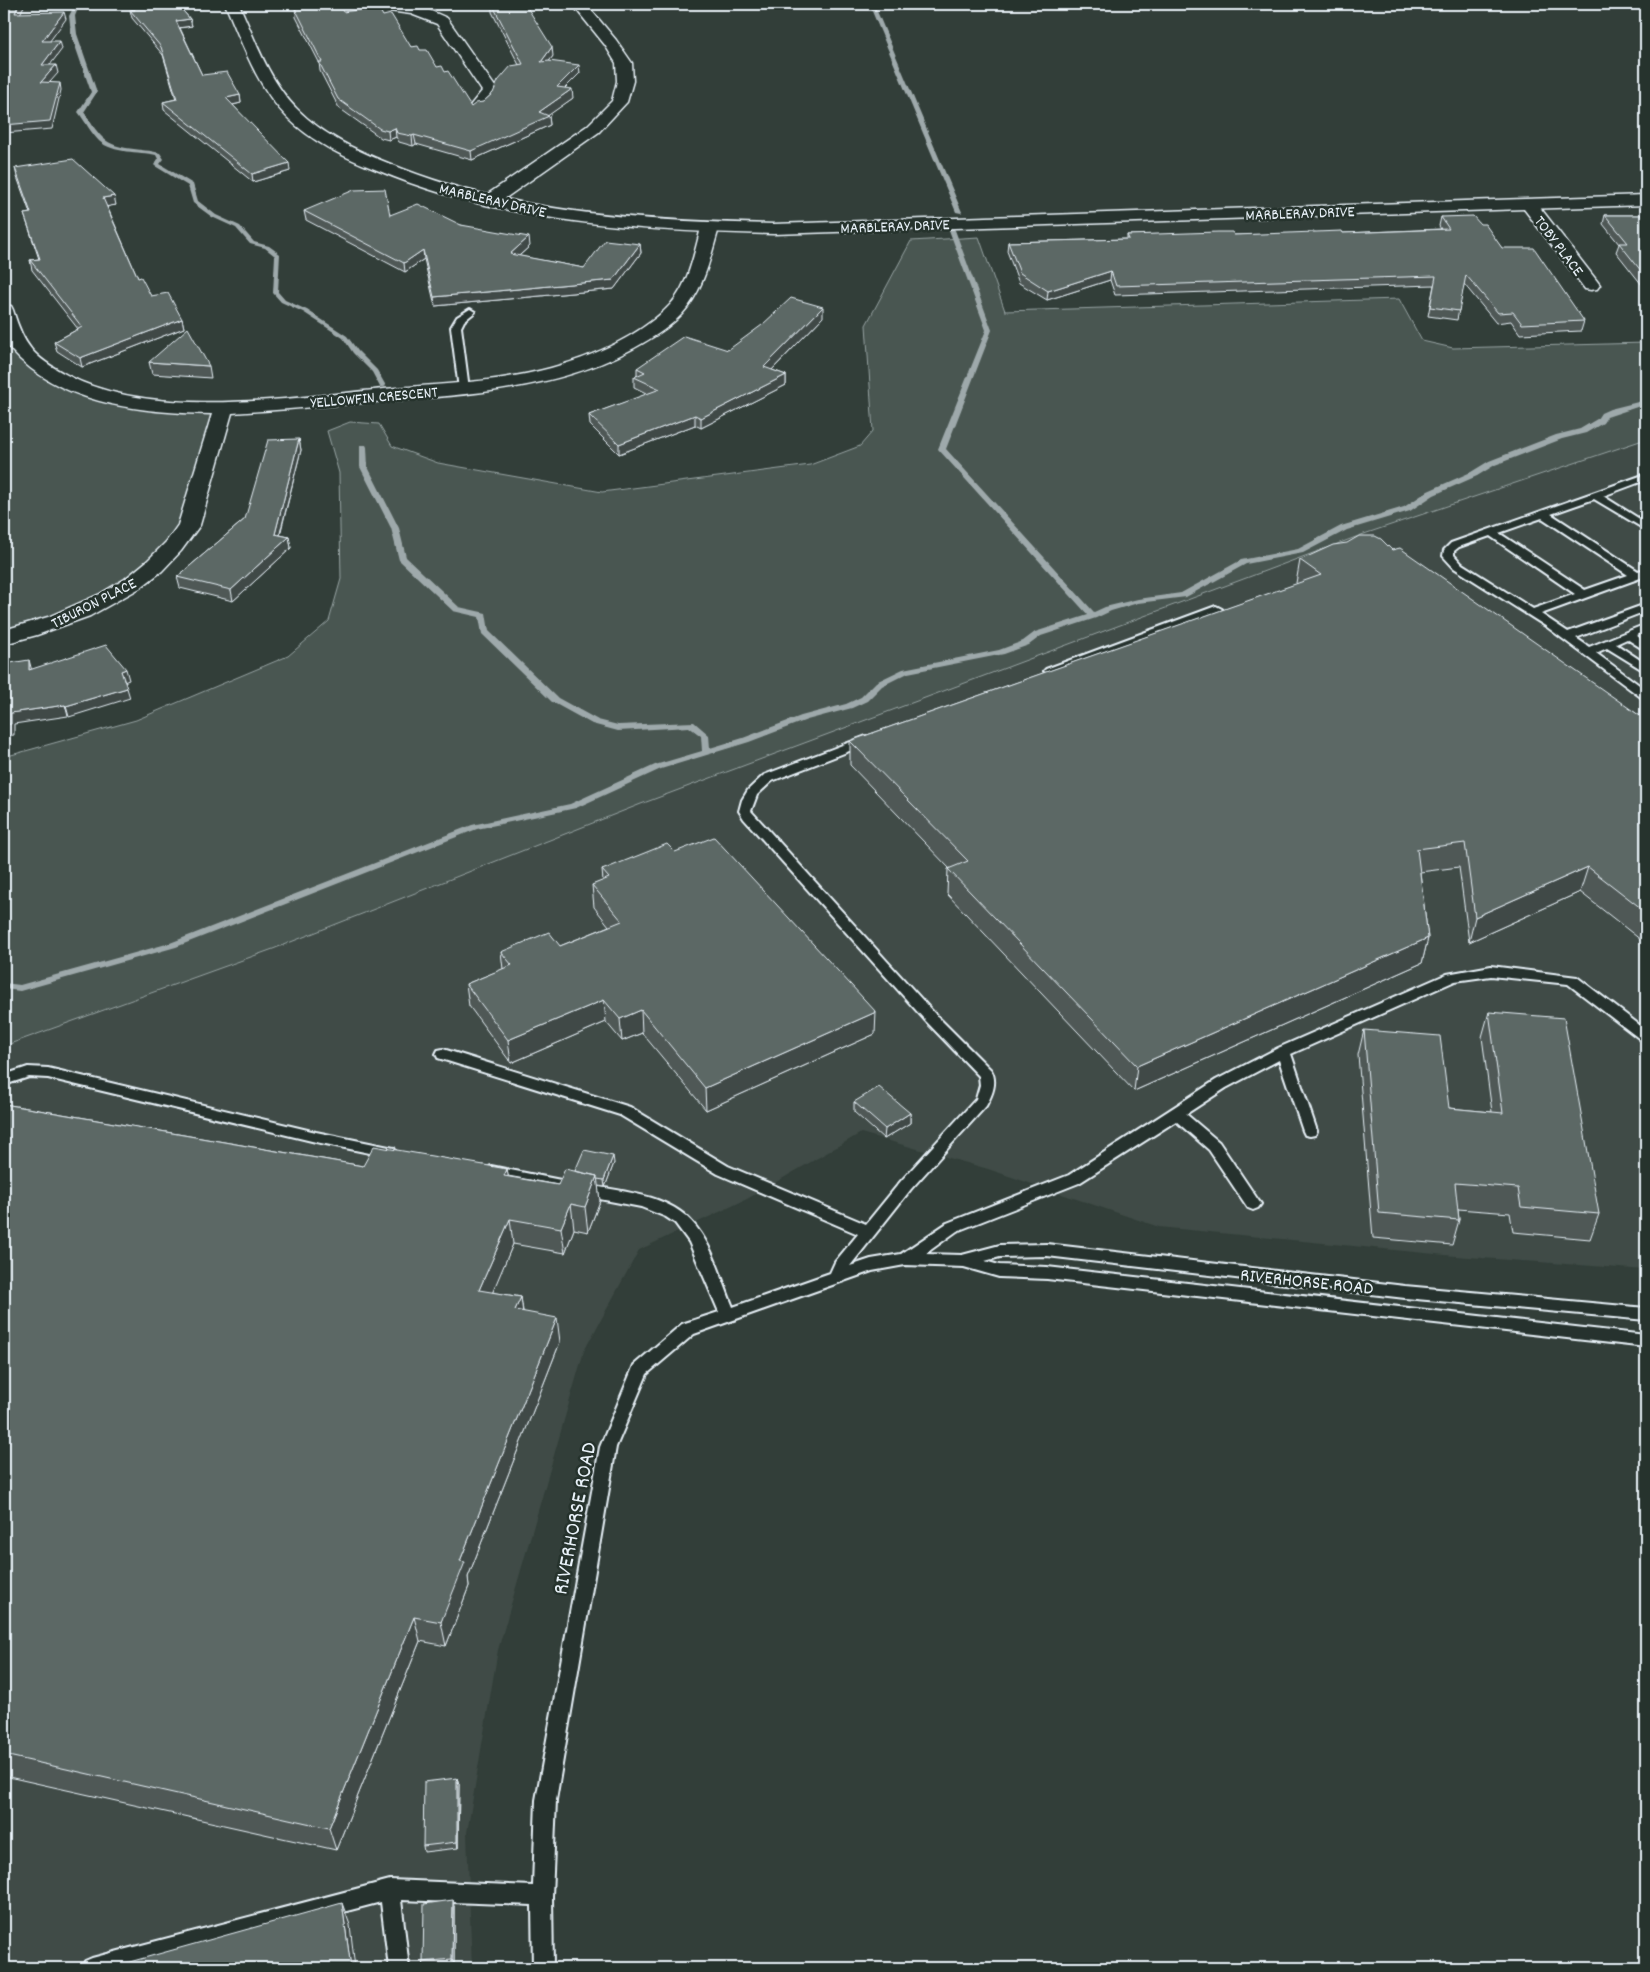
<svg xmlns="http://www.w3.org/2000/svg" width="1650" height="1972" font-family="Dekko,sans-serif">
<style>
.built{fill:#3f4b46}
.green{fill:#495651;stroke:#98a4a4}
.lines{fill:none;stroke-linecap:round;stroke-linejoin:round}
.stream{fill:#9ea9ab;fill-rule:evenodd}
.service-casing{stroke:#e8f1f8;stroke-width:4}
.minor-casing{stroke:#e8f1f8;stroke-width:3}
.tertiary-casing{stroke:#e8f1f8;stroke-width:3}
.service{fill:#26332d;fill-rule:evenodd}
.minor{fill:#26332d;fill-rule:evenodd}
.tertiary{fill:#26332d;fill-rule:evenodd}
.wall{fill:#4f5957;stroke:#e8f1f8}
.shaded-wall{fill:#404947;stroke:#e8f1f8}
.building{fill:#5c6865;stroke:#e8f1f8}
.labels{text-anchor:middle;stroke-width:5;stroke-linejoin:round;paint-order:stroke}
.far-street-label{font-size:16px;fill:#e8f1f8;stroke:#26332d}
.street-label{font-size:19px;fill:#e8f1f8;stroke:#26332d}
.near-street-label{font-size:22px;fill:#e8f1f8;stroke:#26332d}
</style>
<rect width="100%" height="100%" fill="#323e39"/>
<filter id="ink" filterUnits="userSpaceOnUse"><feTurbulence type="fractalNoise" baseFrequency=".02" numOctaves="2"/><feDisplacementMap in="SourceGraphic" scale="10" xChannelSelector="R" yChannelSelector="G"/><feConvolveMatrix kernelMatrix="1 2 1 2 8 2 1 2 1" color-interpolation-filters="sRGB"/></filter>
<g filter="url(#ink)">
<path class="built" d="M1646 439V1270L1455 1256 1159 1227 988 1169 861 1133 747 1199 639 1250 584 1351 498 1650 467 1833 472 1968H4V1046L273 949 641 804 1364 534Z"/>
<path class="green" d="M979 237 1005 311 1399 299 1422 341 1453 348 1646 343V439L1364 534 641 804 273 949 4 1046V757L136 720 288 656 329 621 341 579 339 473 327 431 350 422 379 424 392 446 438 463 602 492 810 465 860 446 873 431 866 325 911 241Z
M4 318 16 348 98 395 220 410 186 526 133 582 43 626 4 636Z"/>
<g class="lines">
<path class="stream" d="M75 4H80L75 16 77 34 97 92 84 112C90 121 95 130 103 138 117 151 142 148 160 153L164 159 160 164 193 184 198 201 216 215 240 226 254 242 269 246 280 254 278 292 285 300 307 310 347 336 358 351 377 370 386 386 384 387H380L372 372 353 353 343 338 303 312 281 302 273 293 275 256 265 248 250 244 236 228 212 217 193 203 188 186 155 166 154 165 158 159 156 155C138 151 114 154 99 141 91 133 85 121 78 112L91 92 71 34 69 16Z
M869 4H874L962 212 961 213 956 212Z
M952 228 955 230 992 330 946 449 1094 612 1105 607 1138 599 1181 593 1241 560 1298 549 1341 526 1404 507 1428 491 1471 472 1489 461 1556 435 1580 429 1597 419 1601 413 1610 409 1646 400V404L1607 417 1603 423 1586 433 1562 439 1495 465 1477 476 1434 495 1410 511 1347 530 1303 553 1246 564 1186 597 1138 603 1111 611 1096 618 1041 636 1029 645 1004 654 908 673 882 686 867 701 852 708 807 720 749 742 661 769 576 808 477 829 176 947 20 991 4 989V983L20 985 170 943 472 825 570 804 655 765 702 751 701 736 689 727 618 731 592 724 552 702 482 634 479 617 453 611 399 560 391 528 360 467V445H366L367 447 368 467 399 528 406 557 459 607 486 613 489 631 558 698 598 720 618 725 694 722 709 735 710 748 743 738 801 716 846 704 861 697 876 682 903 669 999 650 1023 641 1035 632 1088 615 938 449 986 330 949 230Z"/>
<g class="service-casing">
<path id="service" d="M470 309 475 312 464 321 461 327 469 389 464 392 459 389 451 327 457 317Z
M1646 474V480L1603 496 1646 523V530L1594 499 1551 514 1638 571 1646 569V576L1541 614 1568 632 1646 604V611L1576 638 1589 647 1646 624V631L1636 635 1646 643V651L1627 639 1616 644 1646 664V672L1607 648 1596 653 1646 690V699L1642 698 1547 627 1454 568 1443 556 1444 550 1451 543ZM1542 518 1628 575 1585 590 1499 533ZM1490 536 1575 594 1533 609 1462 564 1454 555V551L1459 547Z
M1216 606 1222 609 1220 611 1054 673 1050 674 1044 671 1046 669Z
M866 736 872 740 870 743 772 781 757 795 751 811 934 1013 991 1070C998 1082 992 1095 986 1106L911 1189 850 1266 871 1259 901 1254 947 1223 1069 1175 1216 1080 1278 1048 1447 974 1491 966 1577 977 1646 1030V1042L1641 1040 1568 984 1491 976 1455 981 1291 1054 1317 1131 1315 1135 1310 1136 1305 1135 1303 1131 1279 1060 1226 1088 1186 1114 1219 1142 1258 1200 1261 1204 1258 1208 1253 1210 1248 1208 1209 1150 1176 1121 1079 1183 957 1231 925 1254 962 1255 1000 1245 1047 1244 1405 1286 1646 1308V1320L1405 1298 1047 1256 1000 1257 985 1261 999 1265 1047 1267 1646 1335V1347L1047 1279 999 1277 964 1267 905 1265 872 1271 694 1334 647 1374 616 1447 556 1800 552 1896 553 1968H533L532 1905 401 1900 409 1968H389L381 1902 130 1968H82L85 1961 92 1958 390 1880 533 1886 536 1800 600 1447 634 1365 682 1324 719 1312 689 1242 675 1223 666 1217 641 1207 491 1178 486 1176 483 1172 486 1168 491 1166C521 1172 551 1178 581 1184 617 1191 665 1193 691 1221 713 1244 721 1279 733 1307L830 1273 835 1262 858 1234 718 1174 620 1115 438 1058 436 1054 438 1050 443 1049 630 1107 728 1166 866 1224 901 1181 976 1099 980 1085 979 1076 924 1019 744 819 739 811 742 800 748 790 764 775Z
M28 1067 48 1068 316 1132 389 1147 394 1148 396 1152 394 1156 389 1157 316 1142 48 1078 29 1077 4 1085V1075Z"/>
</g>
<g class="minor-casing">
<path id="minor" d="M360 4H403L429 10 447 18 498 91 493 101 483 110H471L469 107 482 91 437 24 411 14 367 8 362 7Z
M572 4H586L616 40 632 63 633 81 627 102 599 132 497 204H485L483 200 485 196 587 126 612 101 617 81 616 63 605 45Z
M1529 200 1535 201 1597 281 1600 285 1597 289 1591 290 1585 289 1521 205 1523 201Z
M710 223 716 224 719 228C710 258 704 290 682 314 671 326 657 335 643 343 565 389 474 394 387 401 335 405 284 410 232 413L200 525 181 551 162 571 140 588 90 616 37 635 4 644V630L48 617 100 594 125 579 147 561 166 542 178 525 212 414C148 413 70 406 21 360 15 354 7 347 4 339 1 329 4 315 4 305L11 306 13 310C24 346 33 357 67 375 151 420 291 398 384 389 439 384 496 383 551 368 591 357 633 339 664 311 688 290 693 257 701 228L704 224Z"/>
</g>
<g class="tertiary-casing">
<path id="tertiary" d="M225 4H239C255 40 269 81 297 109 323 135 355 150 388 163 510 214 643 221 774 224L1646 195V205L774 234C640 231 502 223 377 170 344 157 311 142 286 116 256 85 242 43 225 4Z"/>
</g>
<use href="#service" class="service"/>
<use href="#minor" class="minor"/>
<use href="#tertiary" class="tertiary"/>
</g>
<path class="wall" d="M130 4H177L190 19 192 26 180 28 202 75 240 95 241 103 233 105 290 171 253 182 164 110 163 102 176 99 163 55 132 18 130 10H133Z
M492 4 553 56 549 61 580 73 565 88 573 98 548 115 549 116 550 125 472 160 416 144 413 146 399 142 396 137 389 140 381 138 339 108 320 71 319 62 296 17 295 8 383 16 411 47 420 50 437 67 471 107 483 102 493 93 519 65 492 12Z
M15 168 116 205 107 206 138 278 151 296 182 319 184 328 82 367 57 351 54 342 78 329 32 270 30 260 39 259 24 214 30 213 17 177Z
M304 211 390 215 461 225 530 246 519 256 584 268 640 244 641 253 614 289 435 306 424 259 405 272 306 220Z
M1605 215H1646V290L1616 252 1619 244 1603 224Z
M1441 217 1480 224 1502 248 1584 321 1581 331 1520 334 1511 321 1496 323 1464 284 1457 320 1428 316 1434 285 1115 295 1110 280 1047 300 1019 283 1007 251 1008 242 1127 239V235H1234L1343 233 1441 229 1439 226Z
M823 317 772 370 786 375V385L701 428 695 425 619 454 590 425 589 415 648 394 634 387V377L637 375V368L728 350Z
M149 362 209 366 211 378 152 374Z
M299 439 301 450 280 535 289 537 291 548 233 601 180 588 177 577 245 519Z
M1392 550 1646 720V944L1580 892 1469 942 1459 867 1420 872 1428 938 1422 963 1134 1091 947 894 948 869 949 868 850 765V741L1297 584 1296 583 1300 560Z
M675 852 875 1034 706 1110 642 1033 622 1041 606 1022 511 1063 469 1006 466 984 503 969 501 952 560 946 609 926 594 907 592 885 603 881 602 870Z
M1489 1012 1599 1214 1590 1239 1513 1232 1510 1213 1458 1209 1459 1220 1452 1245 1373 1238 1358 1055 1364 1030 1449 1108 1492 1112 1482 1037Z
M854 1102 910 1113V1123L884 1139 854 1112Z
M4 1104 363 1166 507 1169 508 1176 558 1185 575 1171 614 1163 605 1187 598 1186 600 1201 588 1232 574 1229 565 1253 513 1244 492 1292 521 1297 523 1311 560 1342 468 1577 469 1586 446 1646 420 1641 336 1850 4 1776Z
M457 1778 459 1784 458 1848 424 1852 423 1846Z
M454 1906V1965L425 1968 423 1962Z"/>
<path class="shaded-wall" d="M19 4H25L17 20 15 13Z
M64 12 66 19 44 49 42 41Z
M190 19 192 26 178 28 176 21Z
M60 41 62 49 44 73 42 65Z
M552 47 553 56 542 71 541 62Z
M56 65 58 73 43 90 41 82Z
M579 65 580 73 558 95 557 87Z
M60 83 61 90 52 129 4 133V125Z
M572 89 573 98 546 117 549 116 550 125 472 160 471 151 539 112Z
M240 95 241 103 228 106 226 98Z
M395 128 396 137 389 140 388 131Z
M414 135 416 144 413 146 412 136Z
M289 163 290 171 253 182 252 174Z
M114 196 116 205 105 207 103 198Z
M529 237 530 246 511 263 510 254Z
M640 244 641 253 614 289 435 306 434 297 613 280Z
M423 250 424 259 405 272 404 263Z
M1111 271 1110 280 1047 300 1048 291Z
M823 307V317L765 377 764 367Z
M182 319 184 328 82 367 80 358Z
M786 375V385L701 428V418Z
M695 415V425L619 454V444Z
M299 439 301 450 277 545 275 534Z
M289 537 291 548 233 601 231 590Z
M29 660 32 671 29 670Z
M126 669 129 680 124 682 121 671Z
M127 688 130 698 69 717 66 706Z
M65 705 68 716 14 724V735L4 736V725L11 713Z
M1588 867 1580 892 1469 942 1475 917Z
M1428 938 1422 963 1134 1091 1137 1066Z
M604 1000 606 1022 511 1063 508 1040Z
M641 1010 642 1033 622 1041 620 1019Z
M876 1012 875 1034 706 1110 705 1088Z
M910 1113V1123L884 1139 885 1129Z
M613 1156 614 1163 605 1187 604 1180Z
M507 1169 511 1194 504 1176Z
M597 1176 600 1201 588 1232 585 1207Z
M571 1204 574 1229 565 1253 561 1228Z
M510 1219 513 1244 483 1315 479 1290Z
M521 1297 524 1322 515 1310Z
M557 1318 560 1342 468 1577 469 1586 446 1646 441 1622 460 1561Z
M414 1617 420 1641 336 1850 329 1828Z
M457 1778 459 1784 458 1848 457 1842Z
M453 1900 454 1906V1965L452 1959Z
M342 1903 350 1925 355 1968H351Z"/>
<path class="building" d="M4 4H19L15 13 64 12 42 41H60L42 65H56L41 82 60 83 50 121 4 125Z
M132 4H177L190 19 176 21 202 75 227 72 240 95 226 98 289 163 252 174 163 102 177 99 161 47 130 10H135Z
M331 4H339L343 12 378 7 383 16 391 14 411 47 418 46 420 50H427L437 67 442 66 445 72 448 71 471 107 476 103 483 102 493 93 498 81 511 66 523 64 492 4H525L552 47 541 62 549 61 579 65 557 87 572 89 539 112 549 116 471 151 414 135 412 136 397 133 395 128 388 131 380 129 338 99 319 62H322L295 8Z
M73 159 114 196 103 198 138 278 141 277 151 296 168 293 182 319 80 358 54 342 82 327 30 260 40 259 24 214 31 213 15 168Z
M385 189 390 215 418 204 461 225 529 237 510 254 584 268 605 240 640 244 613 280 434 297 423 250 404 263 304 211 354 190Z
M1605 215H1646V277L1619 243H1628Z
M1473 216 1480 224H1485L1502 248H1534L1584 321 1522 324 1513 312 1498 313 1466 275 1459 311 1430 307 1436 276 1116 286 1111 271 1048 291 1020 273 1008 242 1129 239 1127 235 1218 232H1232L1234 235 1342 231 1343 233 1449 229 1441 217Z
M791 298 823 307 764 367 786 375 701 418 695 415 619 444 589 415 660 389 634 377 645 372 637 368 684 336 728 350 762 325Z
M188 328 209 366 149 362Z
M299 439 275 534 289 537 231 590 177 577 245 519 268 440Z
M1359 536H1375L1381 539 1392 550 1400 548 1646 720V912L1588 867 1475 917 1465 843 1417 849 1428 938 1137 1066 948 869 968 861 850 741 1321 575 1300 560 1333 545 1347 543Z
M106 645 126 669 121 671 127 688 66 706 65 705 11 713V724L4 725V664L29 660V670Z
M714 837 876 1012 705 1088 641 1010 620 1019 604 1000 508 1040 466 984 512 965 501 952 549 932 560 946 622 921 592 885 609 878 602 870 667 844 675 852Z
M1489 1012 1564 1018 1599 1214 1521 1207 1518 1188 1455 1183 1459 1220 1379 1213 1364 1030 1440 1036 1449 1108 1503 1113Z
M879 1087 910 1113 885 1129 854 1102Z
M4 1104 363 1166 374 1146 507 1169 504 1176 558 1185 565 1169 597 1176 585 1207 571 1204 561 1228 510 1219 479 1290 521 1297 515 1310 557 1318 460 1561 465 1562 441 1622 414 1617 329 1828 4 1755Z
M584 1150 613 1156 604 1180 597 1179V1176L575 1171Z
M457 1778V1842L423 1846 424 1782Z
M453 1900 452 1959 423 1962 424 1904Z
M342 1903 351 1968H108Z"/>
</g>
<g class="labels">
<g class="far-street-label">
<text transform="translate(493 199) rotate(13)" y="6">MARBLERAY DRIVE</text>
<text transform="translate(1300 212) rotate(-2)" y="6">MARBLERAY DRIVE</text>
<text transform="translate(895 225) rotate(-2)" y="6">MARBLERAY DRIVE</text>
<text transform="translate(1560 245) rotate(53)" y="6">TOBY PLACE</text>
<text transform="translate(374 396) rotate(-5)" y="6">YELLOWFIN CRESCENT</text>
<text transform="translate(93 602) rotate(-27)" y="6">TIBURON PLACE</text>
</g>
<g class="street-label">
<text transform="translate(1307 1280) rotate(6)" y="7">RIVERHORSE ROAD</text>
</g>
<g class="near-street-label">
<text transform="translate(573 1518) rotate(-79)" y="8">RIVERHORSE ROAD</text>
</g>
</g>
<rect width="1650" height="1972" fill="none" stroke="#26332d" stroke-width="20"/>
<rect x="10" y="10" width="1630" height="1952" fill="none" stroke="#e8f1f8" stroke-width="2" filter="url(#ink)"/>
</svg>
